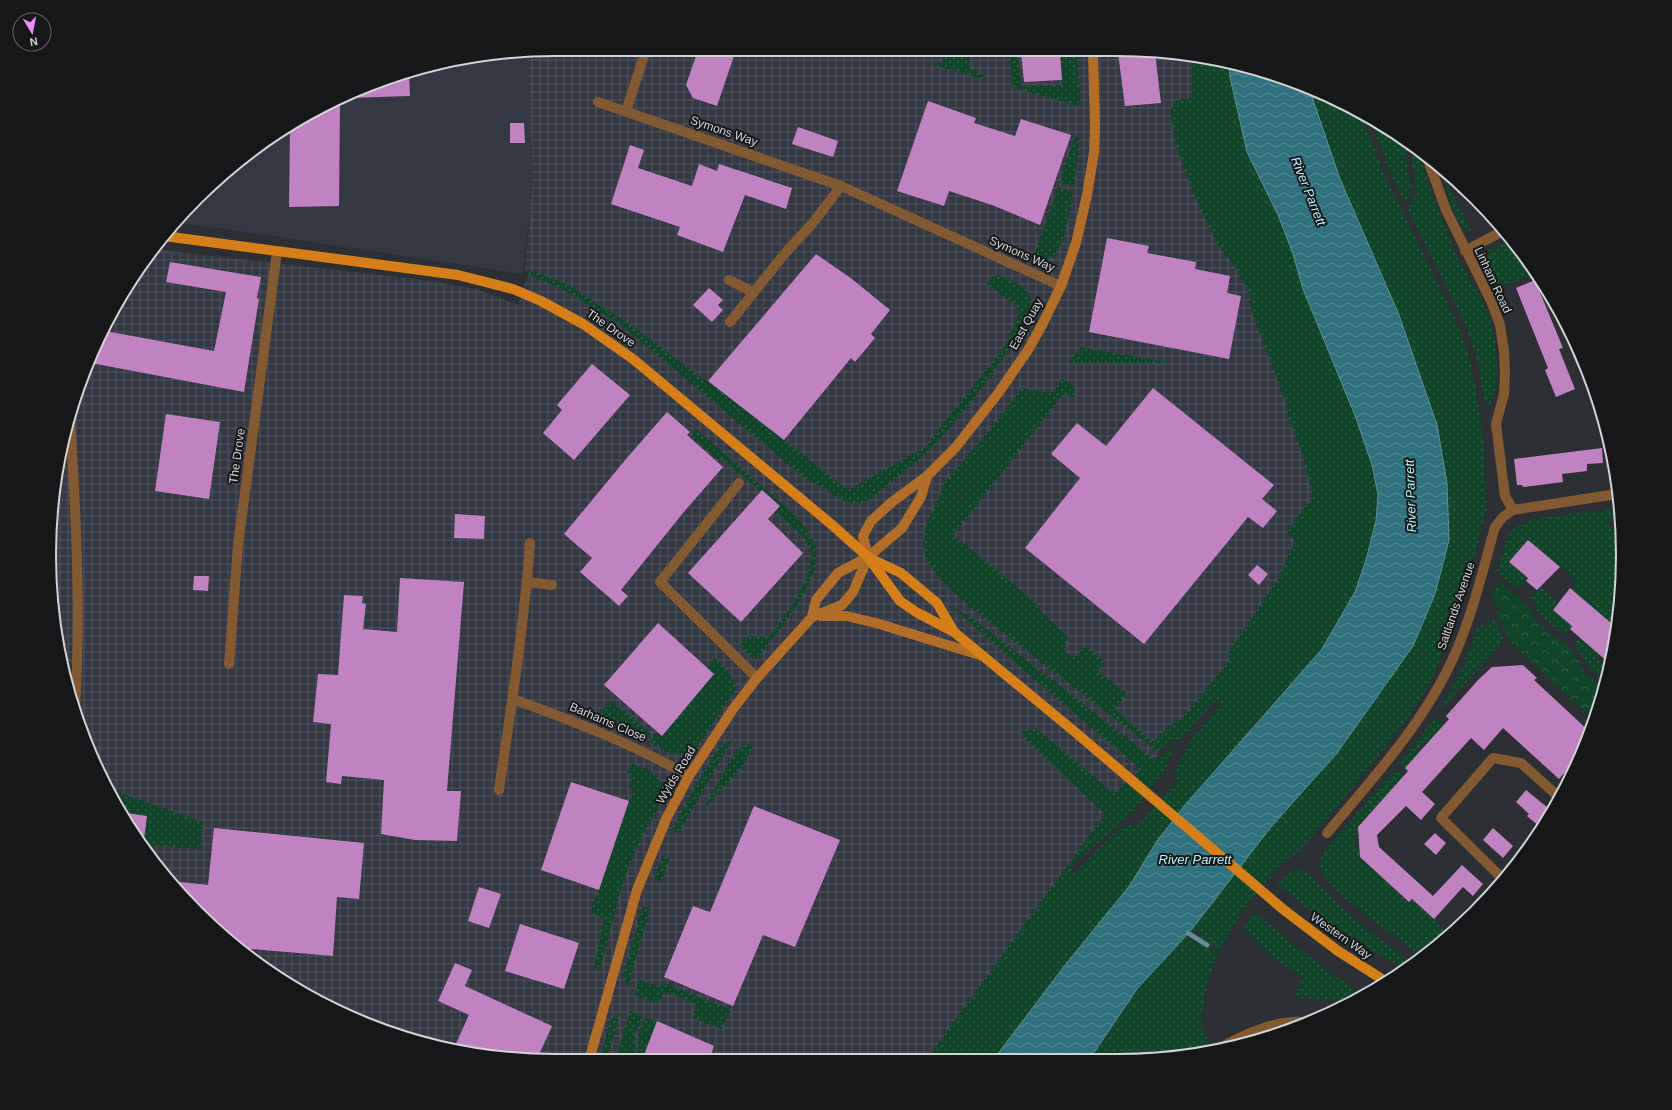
<svg xmlns="http://www.w3.org/2000/svg" width="1672" height="1110" font-family="Arial,sans-serif">
<style>
.built{fill:#333842}
.industrial{fill:url(#industrial-grid)}
.grass{fill:url(#grass-dots)}
.forest{fill:url(#forest-crowns)}
.water{fill:url(#water-waves);stroke:#608e98}
.lines{fill:none;stroke-linecap:round;stroke-linejoin:round}
.stream{stroke:#608e98;stroke-width:5}
.building{fill:#c182c2}
.street{stroke:#835931;stroke-width:10}
.secondary{stroke:#b26e29;stroke-width:10}
.primary{stroke:#d67f19;stroke-width:10}
.labels{text-anchor:middle;stroke-width:4;stroke-linejoin:round;paint-order:stroke}
.street-label{font-size:12px;fill:#d1d3d6;stroke:#161719}
.water-label{font-size:13px;font-style:italic;fill:#b8effa;stroke:#161719}
.rim{fill:none;stroke:#d1d3d6;stroke-width:2}
</style>
<defs>
<pattern id="industrial-grid" width="8" height="8" patternUnits="userSpaceOnUse"><rect width="8" height="8" fill="#333842"/><path d="M0 4h8M4 0v8" fill="none" stroke="#50545d"/></pattern>
<pattern id="grass-dots" width="8" height="8" patternUnits="userSpaceOnUse"><rect width="8" height="8" fill="#114529"/><path d="M2 2h.1M6 6h.1" fill="none" stroke="#335f47" stroke-width="1.8" stroke-linecap="round"/></pattern>
<pattern id="forest-crowns" width="20" height="18" patternUnits="userSpaceOnUse"><rect width="20" height="18" fill="#114529"/><path d="M2 6a3 3 0 1 1 6 0M12 15a3 3 0 1 1 6 0" fill="none" stroke="#335f47"/></pattern>
<pattern id="water-waves" width="16" height="10" patternUnits="userSpaceOnUse"><rect width="16" height="10" fill="#2f717d"/><path d="M0 5q4-4 8 0t8 0" fill="none" stroke="#568b95"/></pattern>
</defs>
<rect width="100%" height="100%" fill="#2c2f33"/>
<path class="built" d="M489 53H528L533 179 523 274 232 230 176 223 221 175 274 134 393 76Z"/>
<path class="industrial" d="M528 53H1183L1192 55V98L1173 101 1174 106 1170 111 1177 149 1193 192 1216 242 1235 267 1250 294 1251 310 1282 383 1317 503 1262 626 1158 752 1157 756 1105 814 927 1059 489 1057 424 1044 331 1009 221 935 154 863 141 844 200 849 203 822 108 789 87 748 75 709 78 666 62 665 59 654 50 522 59 456 87 362 152 249 423 280 476 289 518 305 528 275 525 269 533 179Z"/>
<path class="grass" d="M943 53H969V68L986 77V80L930 64 943 62Z
M1060 53H1077L1081 107 1012 87 1010 56H1019L1021 87 1062 85Z
M1192 55 1229 64 1230 77 1247 152 1278 215 1292 251 1303 289 1356 418 1372 465 1378 495 1376 521 1366 560 1355 592 1322 649 1258 720 1157 841 1130 885 1062 969 994 1059H927L1105 814 1019 733 1034 727 1114 793 1141 769 1050 693 951 606 971 617 1154 759 1158 760 1176 742 1164 772 1133 811 1070 868 1075 874 1101 846 1124 826 1137 825 1179 780 1174 773 1190 741 1221 704 1216 699 1181 740 1174 739 1158 752 974 610 942 582 926 559 923 545 926 525 946 481 996 422 1022 388 1052 393 1062 379C1073 384 1077 387 1074 399L1064 393 953 535 1037 603 1035 606 1069 638 1063 650 1075 658 1086 646 1106 662 1097 671 1127 693 1115 709 1153 742 1177 719 1180 721 1229 661 1228 653 1277 581 1295 541 1287 531 1313 497 1303 456 1287 414 1289 411 1251 310 1250 294 1235 267 1216 242 1193 192 1177 149 1170 111 1174 106 1173 101 1192 98Z
M1309 88 1341 101 1362 116 1382 169 1459 327 1471 364 1479 409 1484 446 1486 511 1476 550 1450 633 1431 682 1410 715 1337 807 1299 851 1282 864 1244 908 1219 951 1215 958C1210 978 1201 1001 1202 1022 1202 1030 1207 1035 1208 1043L1202 1051 1150 1060H1089L1137 989 1185 936 1197 944 1198 942 1215 951 1216 947 1200 938 1202 935 1192 929 1271 827 1337 753 1413 646 1435 594 1449 541 1447 483 1437 425 1399 315 1340 179Z
M1372 122 1410 148 1405 156 1411 187 1408 199 1404 201 1388 167Z
M1075 136 1080 138 1074 187 1060 182Z
M1412 155 1417 156 1422 162C1432 194 1443 225 1457 256 1466 274 1478 291 1486 309 1499 340 1499 373 1492 405L1488 406 1484 398 1478 362 1468 331 1407 208C1421 193 1416 176 1410 158Z
M1445 180 1469 227 1471 233C1457 226 1447 195 1445 180Z
M1058 187 1073 192C1070 208 1065 254 1048 260 1042 262 1038 260 1033 258Z
M1511 239 1519 247 1535 273 1498 288 1484 261 1485 255 1494 247Z
M525 269 565 283 631 325 702 378 708 381 848 490 924 448 1003 349 1020 313 1013 303 987 284 991 277 999 275C1010 281 1029 285 1031 299 1036 323 958 420 939 440 918 462 893 480 870 499L862 503H853L844 501 802 476 620 324 562 289 528 275Z
M1080 347 1173 363H1068Z
M697 430 793 513C802 523 813 536 816 549 822 582 775 635 756 660L739 646 749 636 768 637C783 621 820 570 810 547 803 533 786 522 775 512L780 506 762 490 761 491 721 458 719 460 691 437Z
M1613 509 1616 516 1608 520 1614 530 1621 527V525L1622 524 1619 621 1617 628 1571 588 1577 581 1528 540 1509 562 1528 578 1518 589 1498 572 1504 546 1510 532 1518 526 1532 519Z
M1540 587 1558 603 1553 610 1572 626 1565 635 1542 617 1531 598Z
M1493 618C1499 626 1506 637 1500 646L1439 711C1455 685 1469 658 1477 627L1482 625 1486 626Z
M1582 636 1601 651 1596 658 1608 668 1605 681 1590 669 1575 644Z
M715 658C725 668 733 675 736 689L696 748C680 762 664 750 649 742L658 732 662 736 714 674 707 667Z
M611 700 650 733 645 739 598 715Z
M1435 717 1465 745 1464 746 1442 726 1428 743 1425 741 1418 749 1420 751 1405 768 1427 787 1425 789 1399 765Z
M733 739 678 834 672 829 698 782 719 747Z
M747 744 754 746 740 769 702 811 736 751Z
M632 763C643 768 660 773 662 786 665 801 652 819 645 831 622 873 612 924 600 970L594 968 604 918 590 913 629 801 635 790 628 787 633 776 627 773Z
M1396 769 1423 793 1402 777 1358 827V838L1354 839 1355 847H1359L1360 857 1373 868 1372 869 1393 887 1392 888 1408 902 1412 899 1434 919 1440 928 1449 934 1423 958C1391 931 1341 903 1319 868L1320 861 1325 850Z
M108 789 203 822 200 849 141 844 117 808Z
M665 856 670 858 661 883 654 878 662 857Z
M1301 870C1314 875 1327 895 1339 905 1362 926 1387 945 1413 964L1405 969C1360 945 1318 917 1277 885L1291 871Z
M644 907H650L628 988 625 981 624 974 642 908Z
M1256 913C1290 943 1325 970 1363 995L1348 1004 1333 1000 1294 997 1303 978 1269 955 1243 929 1249 919Z
M639 979 660 987 662 982 731 1010 721 1029 692 1018 697 1004 664 992 658 1004 635 995Z
M630 1011 642 1016 635 1034 636 1051 634 1057H616Z
M621 1012 607 1057H600L611 1019Z
M645 1017 657 1021 644 1055 651 1057H636L638 1049V1036Z"/>
<path class="forest" d="M1498 580 1529 607 1538 623 1571 649 1586 674 1603 689 1595 721 1512 644 1496 614 1500 609 1492 600Z"/>
<path class="water" d="M1229 64 1279 76 1309 88 1340 179 1399 315 1437 425 1447 483 1449 540 1435 594 1413 646 1337 753 1271 827 1192 929 1137 989 1089 1060 994 1059 1062 969 1130 885 1157 841 1185 805 1322 649 1355 592 1366 560 1376 521 1378 495 1372 465 1356 418 1303 289 1292 251 1278 215 1247 152 1230 77Z"/>
<g class="lines">
<path class="stream" d="M1188 933 1207 945"/>
</g>
<path class="building" d="M697 53H735L717 106 693 98 686 85Z
M1021 53H1060L1062 80 1024 82Z
M1118 53H1155L1161 103 1125 106Z
M409 72 410 96 348 98 393 76Z
M928 101 976 118 974 123 1015 136 1021 119 1071 135 1040 225 992 205 949 191 944 206 897 191Z
M340 102 339 206 289 207 290 126Z
M510 123H524L525 143H510Z
M798 127 838 141 833 157 792 144Z
M630 145 644 150 638 168 692 186 699 164 717 171 719 164 792 188 786 209 745 195 723 252 677 235 680 227 611 204Z
M1107 238 1149 246 1147 253 1196 262 1195 269 1230 276 1227 293 1241 296 1229 359 1089 332Z
M816 254 852 279 890 310 871 334 875 338 855 362 851 358 784 440 708 381Z
M170 262 261 277 257 298 259 299 244 392 91 363 94 351 105 331 214 351 226 292 166 282Z
M1535 280 1563 348 1559 349 1575 389 1556 397 1545 370 1548 368 1516 288Z
M709 288 723 300 718 305 723 310 712 322 693 305Z
M592 364 630 395 574 460 543 433 562 410 557 405Z
M1153 388 1274 485 1262 499 1277 511 1263 528 1248 517 1144 644 1025 548 1080 478 1051 454 1077 423 1106 446Z
M667 412 690 432 687 435 723 467 683 513 621 590 628 596 619 606 580 572 592 558 564 534 626 459Z
M166 414 220 422 209 499 155 491Z
M1602 448 1603 463 1587 464V471L1562 474 1563 482 1523 487 1522 485H1517L1514 459Z
M762 490 780 506 768 519 803 553 741 622 688 573Z
M455 514 485 516 484 539 454 538Z
M1528 540 1560 567 1537 590 1526 581 1528 578 1509 562Z
M1257 565 1268 574 1259 585 1248 575Z
M194 576H209L208 591 193 590Z
M400 578 464 582 447 791H461L457 841 415 840 381 834 384 780 342 776 341 784 326 782 331 724 313 722 318 674 338 675 344 595 363 596 362 603 366 604 363 629 397 632Z
M1570 588 1617 628 1609 663 1570 629 1572 626 1553 610Z
M658 623 714 674 662 736 604 685Z
M1523 665 1537 678 1534 680 1590 732 1577 759 1559 779 1503 728 1484 750 1471 738 1422 792 1435 804 1421 820 1406 806 1377 835 1379 847 1433 896 1462 865 1483 884 1473 896 1463 887 1434 919 1412 899 1409 902 1360 857 1358 827 1408 771 1405 768 1449 719 1446 716 1479 679 1492 667Z
M571 782 629 801 599 890 541 870Z
M1526 790 1553 812 1541 828 1527 816 1529 814 1516 802Z
M754 806 840 840 795 947 763 935 733 1006 664 977 693 906 710 912Z
M120 812 147 816 143 847 131 829Z
M214 828 364 843 359 899 337 897 333 956 240 948 221 935 171 881 208 885Z
M1493 828 1513 846 1503 858 1483 840Z
M1435 833 1446 843 1436 855 1424 844Z
M479 887 501 894 489 928 468 921Z
M520 924 579 943 564 989 505 971Z
M455 963 472 970 465 986 552 1026 538 1057H489L453 1050 469 1015 438 1001Z
M657 1021 714 1046 710 1058 651 1057 644 1055Z"/>
<g class="lines">
<path class="street" d="M598 102 841 186 1061 286
M626 111 645 53
M1428 160 1446 210 1491 301 1500 325 1504 351 1505 374 1504 394 1496 424 1505 496 1513 510
M171 237 173 227
M1465 251 1503 231
M729 280 753 292
M730 322 786 252 812 224 841 186
M70 417C76 514 81 612 75 709
M739 483 660 582 757 678
M527 582 552 585
M229 664 238 545 277 252
M513 699C573 721 633 744 689 776
M499 790C511 708 524 626 530 543
M1327 833C1374 777 1425 722 1455 654 1473 613 1483 569 1495 527L1503 517 1513 510 1617 494
M1504 880 1441 818 1493 758 1521 763 1560 798
M1218 1049C1245 1034 1274 1020 1306 1022"/>
<path class="secondary" d="M821 616H846L876 623 983 656
M812 617 842 605 853 592 868 557 863 536 871 521 892 502 927 476
M590 1057 637 890 667 817 689 776 733 709 757 678 812 617 816 600 838 573 868 557 902 528 921 497 927 476 956 447 999 392 1028 350 1042 325 1061 286 1076 243 1087 195 1094 153 1095 126 1093 53"/>
<path class="primary" d="M164 236 458 275 513 289 541 301 583 324 633 359 831 524 868 557 900 601 916 612 954 632 1075 732 1284 910 1338 951 1385 981
M869 558 901 573 937 603 954 632"/>
</g>
<g class="labels">
<g class="street-label">
<text transform="translate(724 131) rotate(19)" y="4">Symons Way</text>
<text transform="translate(1022 254) rotate(24)" y="4">Symons Way</text>
<text transform="translate(1493 280) rotate(65)" y="4">Linham Road</text>
<text transform="translate(1026 324) rotate(-61)" y="4">East Quay</text>
<text transform="translate(611 328) rotate(35)" y="4">The Drove</text>
<text transform="translate(237 456) rotate(-82)" y="4">The Drove</text>
<text transform="translate(1456 606) rotate(-71)" y="4">Saltlands Avenue</text>
<text transform="translate(608 722) rotate(23)" y="4">Barhams Close</text>
<text transform="translate(676 775) rotate(-59)" y="4">Wylds Road</text>
<text transform="translate(1341 936) rotate(35)" y="4">Western Way</text>
</g>
<g class="water-label">
<text transform="translate(1309 191) rotate(68)" y="5">River Parrett</text>
<text transform="translate(1410 496) rotate(-92)" y="5">River Parrett</text>
<text x="1195" y="864">River Parrett</text>
</g>
</g>
<path d="M0 0H1672V1110H0ZM555 56H1117A499 499 0 0 1 1616 555V555A499 499 0 0 1 1117 1054H555A499 499 0 0 1 56 555V555A499 499 0 0 1 555 56Z" fill="#161719" fill-rule="evenodd"/>
<path class="rim" d="M555 56H1117A499 499 0 0 1 1616 555V555A499 499 0 0 1 1117 1054H555A499 499 0 0 1 56 555V555A499 499 0 0 1 555 56Z"/>
<g transform="translate(32 32) rotate(170)"><circle r="19" fill="#161719" stroke="#616265"/>
<path d="M0-3L7 15L0 10L-7 15Z" fill="#ec8cfa"/>
<text y="-6" font-size="11" font-weight="bold" text-anchor="middle" fill="#d1d3d6">N</text>
</g>
</svg>
